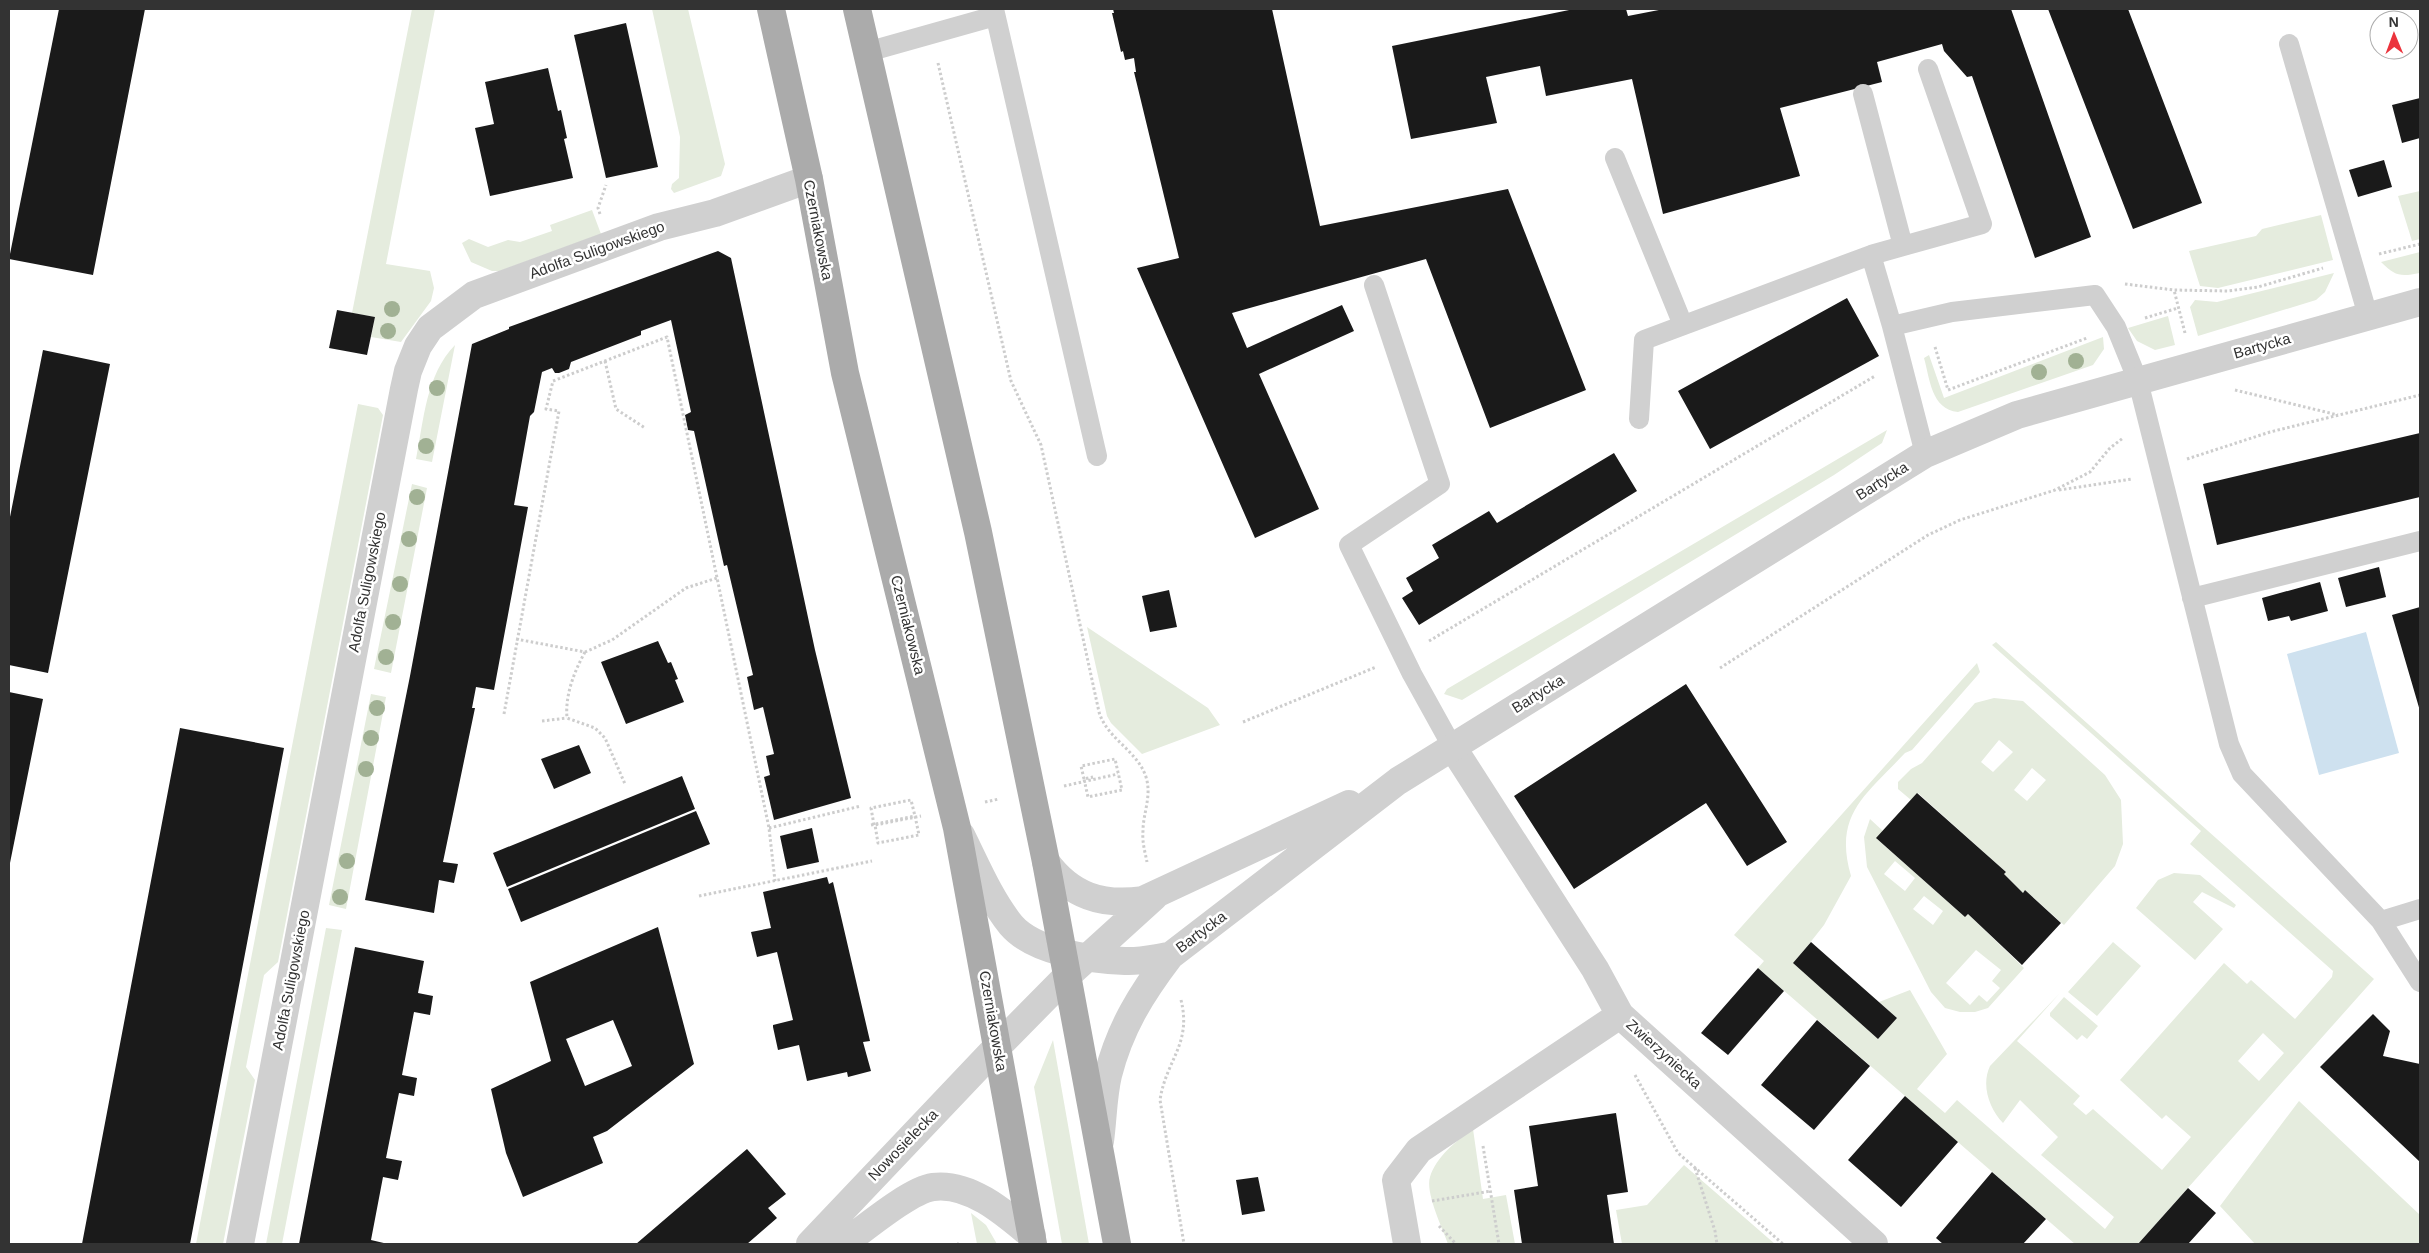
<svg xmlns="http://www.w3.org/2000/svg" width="2429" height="1253" font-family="Helvetica,sans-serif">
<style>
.green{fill:#e5ecde;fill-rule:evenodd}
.water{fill:#cee1ef}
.building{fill:#1a1a1a;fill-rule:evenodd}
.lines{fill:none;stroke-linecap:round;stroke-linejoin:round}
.path{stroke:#cdcdcd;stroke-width:3;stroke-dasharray:2.5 2.5;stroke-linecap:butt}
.service{stroke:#d0d0d0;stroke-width:20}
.minor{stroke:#d0d0d0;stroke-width:28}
.tertiary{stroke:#d0d0d0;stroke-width:28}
.primary{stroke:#ababab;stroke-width:28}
.tree{fill:#a1b194}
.labels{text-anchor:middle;stroke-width:5;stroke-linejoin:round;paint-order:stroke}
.street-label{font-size:15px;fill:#333;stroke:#fff}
</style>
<rect width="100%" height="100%" fill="#fff"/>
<path class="green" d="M412 9H435L386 264 430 271 434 288 431 301 401 342 371 337 375 317 352 313Z
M652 9H688L725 164 721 176 674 193 671 189 672 184 679 178 680 137Z
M2420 191V239L2412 241 2398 196Z
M592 210 601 234 500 271H492L471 262 462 243 469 239 488 247 508 240 520 242 552 231 550 225Z
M2321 215 2333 260 2218 288 2200 286 2189 251 2256 236 2262 229Z
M2420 252V273C2400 277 2395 276 2381 262Z
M2334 273 2325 292 2316 300 2198 336 2190 307 2195 300 2217 302Z
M2168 316 2175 345 2155 350 2137 341 2128 328Z
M2103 337 2104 349 2093 365 1958 412C1931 409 1930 379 1924 358L1929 355 1944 398Z
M455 345 432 462 416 459C424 419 426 375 455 345Z
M358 404 378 408 383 415 278 962 264 975 246 1067 255 1080 223 1244H196Z
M1887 430 1882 443 1834 475 1462 700 1444 694 1447 689Z
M412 484 427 488 391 673 374 669Z
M1087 627 1208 708 1220 725 1142 754 1111 723 1107 716Z
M1996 642 2374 979 2138 1244H2075L1758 968 1764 961 1734 935 1977 663 1980 672 1977 676 1912 750 1905 753C1866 795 1833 814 1851 876L1824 925 1794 963 1878 1039 1897 1018 1879 1002 1910 990 1947 1054 1917 1089 1945 1113 1957 1100 2105 1229 2114 1217 2041 1155 2058 1137 2020 1100 2003 1123C1989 1108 1981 1085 1990 1066L2060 993 2017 1041 2080 1096 2073 1104 2086 1115 2093 1109 2162 1170 2191 1137 2166 1115 2162 1119 2120 1080 2224 963 2247 984 2251 980 2295 1019 2332 977 2333 971 2190 844 2201 831 1992 645ZM2263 1033 2284 1053 2259 1081 2238 1061Z
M371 694 386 697 346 909 329 905Z
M1994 698 2023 701 2105 775 2121 800 2123 844 2115 866 2064 925 2025 890 2023 893 2004 874 2006 872 1918 793 1911 800 1898 789V782L1911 769 1922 763 1975 703ZM1999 740 2013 752 1993 772 1981 762ZM2032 768 2046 780 2027 801 2014 790Z
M1870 819 1883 831 1877 839 1965 917 1968 914 2024 968 1988 1008 1975 1012H1960L1945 1008 1931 992 1867 867 1864 837ZM1895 861 1915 878 1905 891 1884 874ZM1924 896 1943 911 1933 925 1913 909ZM1976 950 2001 970 1992 981 2000 988 1987 1002 1979 995 1970 1005 1946 983Z
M2174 873 2200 875 2236 905 2234 908 2202 892 2193 902 2223 929 2195 960 2136 908 2158 880Z
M326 928 342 930 282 1244H266Z
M2113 942 2141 966 2097 1016 2068 992Z
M2064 997 2098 1026 2087 1039 2082 1035 2077 1040 2050 1016V1013Z
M1053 1040 1089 1244H1062L1034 1087Z
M2299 1101 2420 1215V1244H2255L2220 1206Z
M1473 1129 1483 1199 1506 1195 1515 1244H1448C1443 1229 1425 1193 1430 1177 1436 1157 1456 1141 1473 1129Z
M1684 1165 1775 1244H1622L1616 1210 1647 1205Z
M971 1213 986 1225 997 1244H977Z"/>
<path class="water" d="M2366 632 2399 753 2319 775 2287 654Z"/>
<path class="building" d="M59 9H145L93 275 9 259Z
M1113 9H1272L1320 226 1508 189 1586 390 1490 428 1426 259 1232 313 1247 348 1342 305 1354 331 1259 374 1319 509 1255 538 1137 268 1179 258 1134 72H1136L1134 58 1125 60 1123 51 1121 52 1112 13H1114Z
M1574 9H1626L1628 16 1664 9H2011L2091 237 2035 258 1972 76 1967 77 1944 51 1942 44 1877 62 1882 82 1780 108 1800 176 1663 214 1632 79 1546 96 1540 66 1486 77 1497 123 1411 139 1392 46Z
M2048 9H2128L2202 203 2133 229Z
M626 23 658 167 606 178 574 35Z
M548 68 558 111 561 110 567 138 564 139 573 178 490 196 475 128 494 124 485 82Z
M2420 98V138L2402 143 2392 105Z
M2384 160 2392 187 2358 197 2349 170Z
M718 251 731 258 815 650 851 798 774 820 764 777 770 775 766 756 774 754 763 707 754 710 747 677 753 675 727 565 724 566 694 431 688 430 685 415 691 412 671 320 641 331V335L571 362 569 369 559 373H555L552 368 542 372 534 412 530 416 514 505 528 507 494 690 476 687 472 708H475L443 862 458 864 454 883 439 880 434 913 365 900 410 676 472 344 509 329V327Z
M1847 298 1879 356 1710 449 1678 391Z
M337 310 375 317 367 355 329 348Z
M43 350 110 364 48 673 9 665V522Z
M2420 433V497L2217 545 2203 484Z
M1614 453 1637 491 1419 625 1402 598 1413 591 1406 578 1439 558 1432 545 1489 511 1497 523Z
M2379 567 2386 597 2346 607 2338 578Z
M2320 582 2328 611 2291 621 2289 616 2268 621 2262 598Z
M1169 590 1177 627 1150 632 1142 596Z
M2420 607V711L2392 615Z
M658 641 668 663 671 662 678 679 675 680 684 702 626 724 601 662Z
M1686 684 1787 842 1747 866 1706 803 1574 889 1514 796Z
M9 692 43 699 10 863H9Z
M180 728 284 748 190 1244H82Z
M579 745 591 773 554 789 541 759Z
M682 776 695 809 507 887 493 853Z
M1917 793 2006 872 2004 874 2023 893 2025 890 2061 923 2022 965 1968 914 1965 917 1876 838Z
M696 811 710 844 521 922 508 889Z
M812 828 819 862 787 869 780 836Z
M827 877 829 884 833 882 870 1041 863 1042 871 1071 848 1077 847 1072 807 1081 799 1045 778 1050 773 1027V1025L793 1020 777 952 757 957 751 932 771 928 763 892Z
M658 927 694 1064 607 1131 593 1137 603 1163 523 1197 506 1153 491 1089 551 1061 530 982ZM613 1020 632 1066 585 1086 566 1039Z
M1811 942 1897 1018 1878 1039 1793 963Z
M355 947 424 961 418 993 433 996 430 1015 414 1012 402 1075 417 1078 414 1096 399 1093 386 1158 402 1161 398 1180 383 1177 371 1240 388 1244H299Z
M1758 968 1784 991 1728 1055 1701 1033Z
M2373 1014 2390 1031 2383 1056 2420 1064V1162L2320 1067Z
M1817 1020 1870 1066 1814 1130 1761 1085Z
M1905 1096 1958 1142 1901 1207 1848 1160Z
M1616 1113 1628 1192 1607 1195 1614 1244H1522L1514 1190 1538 1186 1529 1126Z
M747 1149 786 1194 768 1208 777 1218 747 1244H636Z
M1992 1172 2046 1219 2023 1244H1943L1936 1238Z
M1258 1177 1265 1211 1242 1215 1236 1180Z
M2188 1188 2216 1213 2188 1244H2138Z"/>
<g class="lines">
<path class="path" d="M938 63 1011 381 1041 445 1099 712C1107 739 1137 750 1146 777 1152 796 1143 813 1143 831 1142 842 1145 852 1147 862
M600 214 598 208 606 185
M2379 254 2420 244
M2125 284 2174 290
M2145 318 2178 308
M2185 333 2174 290 2228 291 2258 287 2323 268
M1935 347 1948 390 2087 338
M605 361 616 409 645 428
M2235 390 2338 415
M2187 459 2270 432 2420 395
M2059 490 2132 479
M516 639 585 652 612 640 686 588 717 578
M1429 641 1875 376
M585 652C574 672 565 695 567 718L595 728 605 738 625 784
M1720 668 1928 535 1960 520 2055 490 2090 472 2110 448 2123 438
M504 714 559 411 546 409 553 381 667 337 769 828 775 881
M542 721 567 718
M1243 722 1376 667
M1084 779 1081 766 1115 759 1122 790 1088 797 1084 779 1093 777
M1064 786 1118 774
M985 802 999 799
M871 825 915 816 919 835 878 843 875 825 921 816
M874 825 871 808 911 800 915 816
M769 828 861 806
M699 896 872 861
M1181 1000C1192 1044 1166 1060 1160 1100L1184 1244
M1635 1075 1678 1153 1783 1244
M1483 1146 1499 1244
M1695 1168 1715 1231 1717 1244
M1432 1201 1491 1191
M1439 1226 1456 1244
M958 1244 959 1243"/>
<path class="service" d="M994 9 1097 456
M2289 44 2368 316
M867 52 995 16
M1863 94 1903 246
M1615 158 1683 325
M1374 285 1440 484 1349 545 1412 674 1453 748
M1892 326 1952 312 2095 295 2116 327 2138 381 2229 744 2242 774 2381 921 2420 982
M1639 419 1644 340 1871 255
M1925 454 1892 326 1871 255 1982 224 1928 69
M2192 598 2420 541
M2381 921 2420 909"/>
<path class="minor" d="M1453 748 1595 969 1620 1015 1874 1244
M240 1244 404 389 408 371 418 346 430 328 474 295 659 227 715 213 809 179
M810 1244 997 1047
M843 1244C863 1230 910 1190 933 1187 970 1182 1006 1214 1032 1236
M1407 1244 1396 1180 1419 1150 1620 1015"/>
<path class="tertiary" d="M961 835C976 865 990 899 1011 925 1034 952 1091 960 1125 961 1139 962 1155 958 1170 956
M1046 862C1071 896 1102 906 1143 900L1349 804
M997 1047 1067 976 1154 897
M1100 1141C1103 1119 1103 1096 1108 1075 1120 1028 1141 994 1170 956L1398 781 1925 454 2017 415 2420 302"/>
<path class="primary" d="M771 9 809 179 845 373 957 828 1033 1244
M857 9 978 532 1046 862 1117 1244"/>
</g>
<g class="tree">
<circle cx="392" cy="309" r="8"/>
<circle cx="388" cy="331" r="8"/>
<circle cx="2076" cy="361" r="8"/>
<circle cx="2039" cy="372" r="8"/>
<circle cx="437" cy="388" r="8"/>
<circle cx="426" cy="446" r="8"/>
<circle cx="417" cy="497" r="8"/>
<circle cx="409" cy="539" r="8"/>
<circle cx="400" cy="584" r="8"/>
<circle cx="393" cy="622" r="8"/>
<circle cx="386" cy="657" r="8"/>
<circle cx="377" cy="708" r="8"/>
<circle cx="371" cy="738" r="8"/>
<circle cx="366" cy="769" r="8"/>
<circle cx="347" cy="861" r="8"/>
<circle cx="340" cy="897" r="8"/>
</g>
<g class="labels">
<g class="street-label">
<text transform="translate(818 230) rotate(79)" y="5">Czerniakowska</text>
<text transform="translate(597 250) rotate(-20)" y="5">Adolfa Suligowskiego</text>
<text transform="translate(2262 346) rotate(-16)" y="5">Bartycka</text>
<text transform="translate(1882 481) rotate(-32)" y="5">Bartycka</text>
<text transform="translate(367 582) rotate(-79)" y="5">Adolfa Suligowskiego</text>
<text transform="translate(908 625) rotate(76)" y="5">Czerniakowska</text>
<text transform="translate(1538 694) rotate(-32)" y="5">Bartycka</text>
<text transform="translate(1201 932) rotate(-37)" y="5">Bartycka</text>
<text transform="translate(291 980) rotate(-79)" y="5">Adolfa Suligowskiego</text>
<text transform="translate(993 1021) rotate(80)" y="5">Czerniakowska</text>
<text transform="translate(1664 1054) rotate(42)" y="5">Zwierzyniecka</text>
<text transform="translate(903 1145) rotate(-46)" y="5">Nowosielecka</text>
</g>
</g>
<rect width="2429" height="1253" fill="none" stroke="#333333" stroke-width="20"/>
<g transform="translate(2394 35) rotate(359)"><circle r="24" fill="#ffffff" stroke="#adadad"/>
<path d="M0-4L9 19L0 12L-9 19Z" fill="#eb333c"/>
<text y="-8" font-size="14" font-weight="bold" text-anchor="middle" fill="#333333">N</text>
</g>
</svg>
